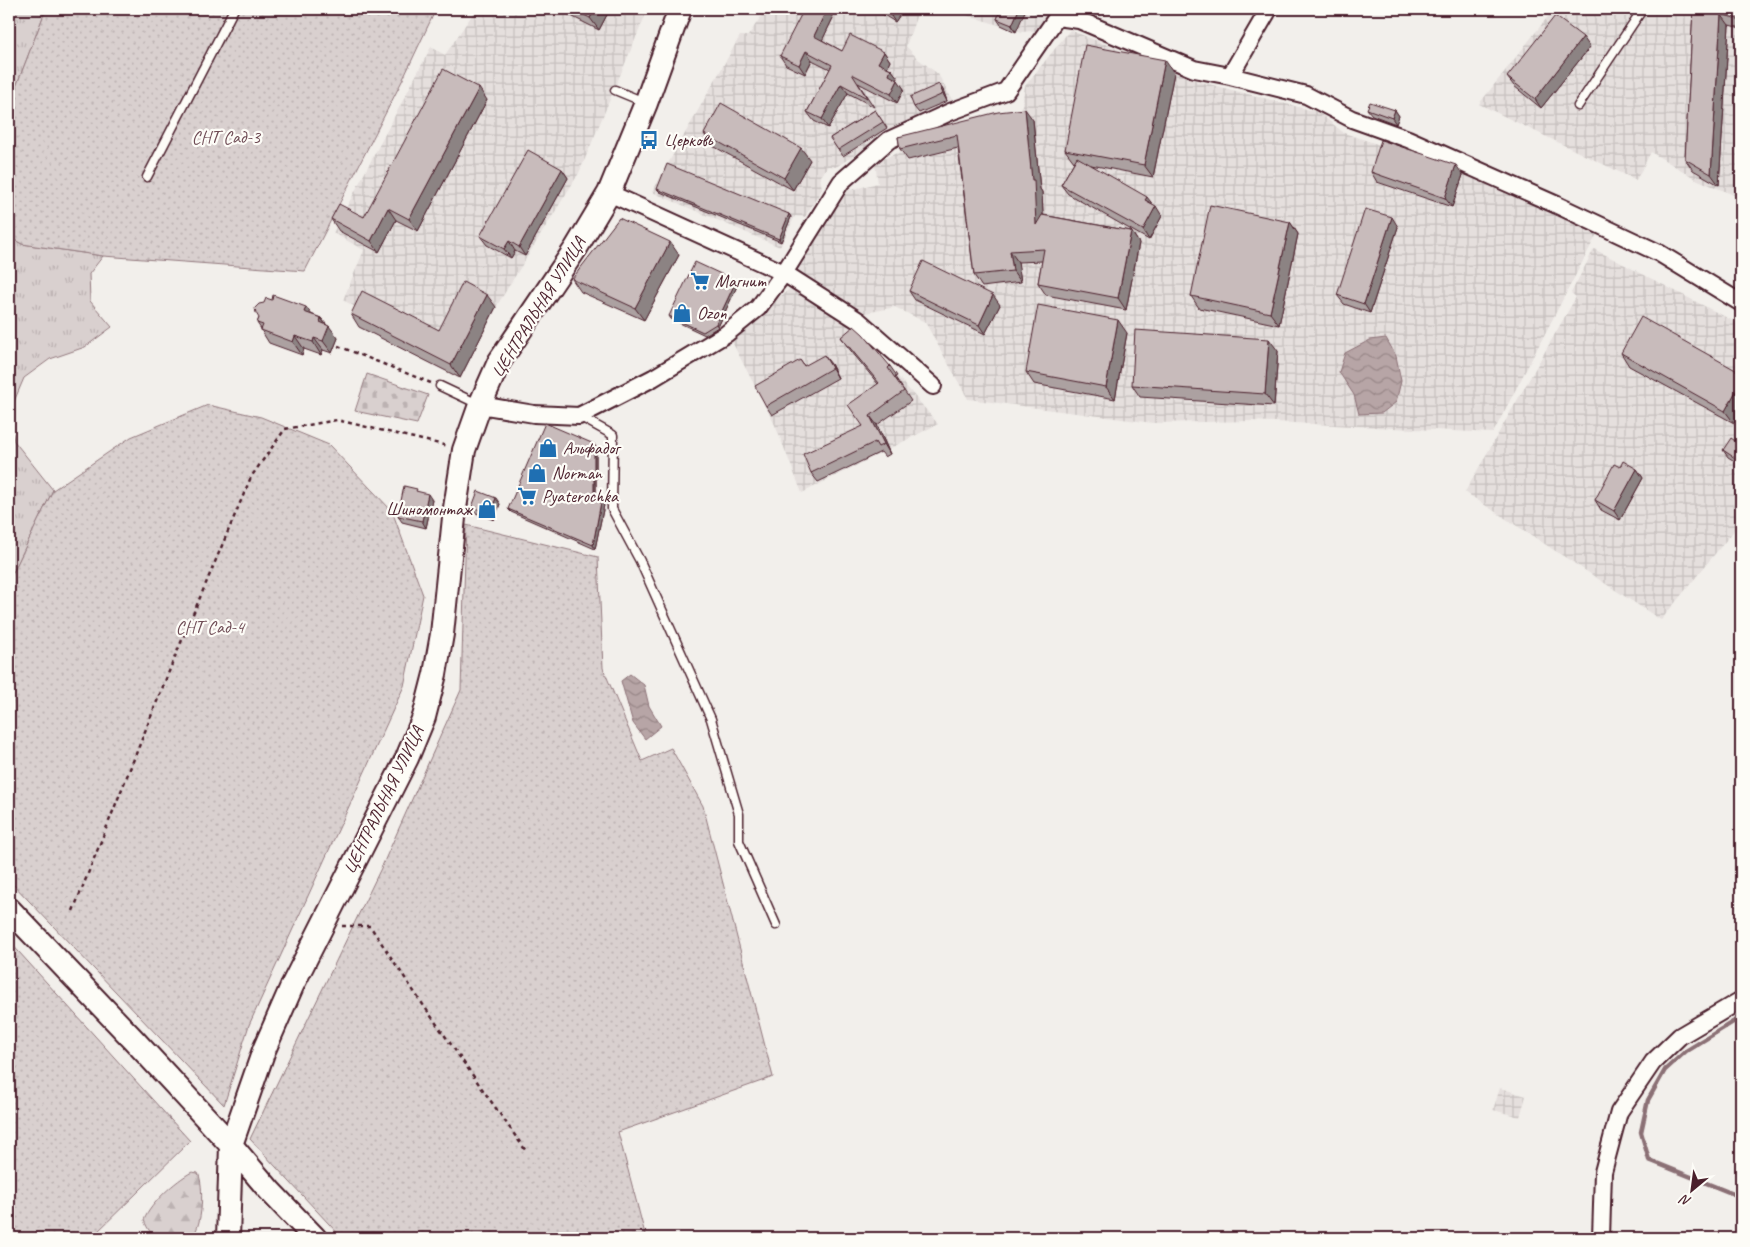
<svg xmlns="http://www.w3.org/2000/svg" width="1750" height="1247" font-family="Caveat,sans-serif">
<style>
.industrial{fill:url(#industrial-grid)}
.grass{fill:url(#grass-tufts);stroke:#92787d}
.forest{fill:url(#forest-firs);stroke:#92787d}
.cemetery{fill:url(#cemetery-stones);stroke:#92787d}
.garden{fill:url(#garden-dots);stroke:#92787d}
.water{fill:url(#water-waves);stroke:#8b6f75}
.lines{fill:none;stroke-linecap:round;stroke-linejoin:round}
.stream{stroke:#8b6f75;stroke-width:4.5}
.lane-casing{stroke:#4a1f2b;stroke-width:11}
.street-casing{stroke:#4a1f2b;stroke-width:20}
.secondary-casing{stroke:#4a1f2b;stroke-width:26}
.path{stroke:#4a1f2b;stroke-width:2.5;stroke-dasharray:4 4;stroke-linecap:butt}
.lane{stroke:#fdfcf7;stroke-width:8}
.street{stroke:#fdfcf7;stroke-width:16}
.secondary{stroke:#fdfcf7;stroke-width:22}
.wall{fill:#aca1a1;stroke:#4a1f2b}
.shaded-wall{fill:#8c8383;stroke:#4a1f2b}
.building{fill:#c8bbbb;stroke:#4a1f2b}
.labels{text-anchor:middle;stroke-width:4.5;stroke-linejoin:round;paint-order:stroke}
.park-label{font-size:18px;fill:#6e4b54;stroke:#fdfcf7}
.poi-label{font-size:18px;fill:#4a1f2b;stroke:#fdfcf7;text-anchor:start}
.street-label{font-size:18px;fill:#4a1f2b;stroke:#fdfcf7}
</style>
<defs>
<pattern id="industrial-grid" width="8" height="8" patternUnits="userSpaceOnUse" patternTransform="scale(1.25)"><rect width="8" height="8" fill="#e5dfdd"/><path d="M0 4h8M4 0v8" fill="none" stroke="#c6bfbe"/></pattern>
<pattern id="grass-tufts" width="24" height="20" patternUnits="userSpaceOnUse" patternTransform="scale(1.25)"><rect width="24" height="20" fill="#d9d0cf"/><path d="M3 7l-1-3M5 7V3M7 7l1-3M15 17l-1-3M17 17v-4M19 17l1-3" fill="none" stroke="#bcb2b2"/></pattern>
<pattern id="forest-firs" width="22" height="20" patternUnits="userSpaceOnUse" patternTransform="scale(1.25)"><rect width="22" height="20" fill="#d9d0cf"/><path d="M5 1l3.5 6h-7zM16 11l3.5 6h-7z" fill="#bcb2b2"/></pattern>
<pattern id="cemetery-stones" width="16" height="16" patternUnits="userSpaceOnUse" patternTransform="scale(1.25)"><rect width="16" height="16" fill="#d9d0cf"/><path d="M2 7V4a2 2 0 0 1 4 0v3zM10 15v-3a2 2 0 0 1 4 0v3z" fill="#bcb2b2"/></pattern>
<pattern id="garden-dots" width="8" height="8" patternUnits="userSpaceOnUse" patternTransform="scale(1.25)"><rect width="8" height="8" fill="#d9d0cf"/><path d="M2 2h.1M6 6h.1" fill="none" stroke="#bcb2b2" stroke-width="1.8" stroke-linecap="round"/></pattern>
<pattern id="water-waves" width="16" height="10" patternUnits="userSpaceOnUse" patternTransform="scale(1.25)"><rect width="16" height="10" fill="#b7a5a6"/><path d="M0 5q4-4 8 0t8 0" fill="none" stroke="#978687"/></pattern>
</defs>
<rect width="100%" height="100%" fill="#f2efeb"/>
<filter id="ink" filterUnits="userSpaceOnUse"><feTurbulence type="fractalNoise" baseFrequency=".02" numOctaves="2"/><feDisplacementMap in="SourceGraphic" scale="10" xChannelSelector="R" yChannelSelector="G"/><feConvolveMatrix kernelMatrix="1 2 1 2 8 2 1 2 1" color-interpolation-filters="sRGB"/></filter>
<g filter="url(#ink)">
<path class="industrial" d="M476 9H648L579 173 496 307 460 378 359 327 366 313 343 300 364 250 333 233 431 47 445 55Z
M766 9H919L906 46 917 58 938 74 954 103 895 129 836 167 828 166 820 176 822 189 805 217 795 216 780 247 652 192 740 36H748Z
M957 9H1054L1042 30 1022 32 969 16Z
M1554 9H1741V198L1698 180 1651 152 1636 180 1479 104Z
M1070 30 1197 81 1318 112 1344 133 1467 174 1597 234 1493 433 1252 421 1153 423 968 399 925 322 895 307 866 313 797 271 846 191 878 183 875 163 894 154 983 125 1020 117 1025 86Z
M1594 249 1741 325V522L1661 620 1465 492 1576 297 1571 293Z
M793 286 859 330 938 424 802 493 775 425 730 338Z
M1500 1088 1526 1096 1520 1117 1493 1110Z"/>
<path class="grass" d="M9 9H46L9 105Z
M9 237 22 244 103 256 89 274 90 301 112 327 85 347 50 359 24 378 9 413 14 441 53 490 9 581Z"/>
<path class="forest" d="M192 1172 198 1173C204 1184 203 1227 192 1236 188 1239 182 1238 177 1238 159 1238 151 1239 144 1220 151 1203 175 1181 192 1172Z"/>
<path class="cemetery" d="M367 374 428 395 417 424 355 411Z"/>
<path class="garden" d="M46 9H436L403 79 305 271 103 256 22 244 9 237V105Z
M208 405 261 417 329 445 392 511 423 595 404 686 249 1025 224 1105 9 880V581L53 490 131 437Z
M466 525 598 557 603 668 642 761 671 748 703 806 773 1077 618 1132 646 1238H342L250 1139 383 864 461 690Z
M9 941 190 1141 91 1238H9Z"/>
<path class="water" d="M1386 338 1396 356 1401 381 1396 402 1382 413 1359 414 1354 395 1339 372 1345 353 1370 340Z
M630 674 644 685 649 706 661 726 645 739 633 723 621 681Z"/>
<g class="lines">
<path class="stream" d="M1741 1017 1686 1051 1665 1070 1648 1100 1641 1132 1649 1160 1741 1197"/>
<g class="lane-casing">
<path id="lane" d="M615 90 644 102
M1578 106 1640 13 1633 9
M147 177 234 9
M440 386 478 404
M579 416 613 435 612 509 640 561 711 719 739 814V841L776 925"/>
</g>
<g class="street-casing">
<path id="street" d="M1230 76 1269 9
M609 193 784 273 859 321 933 386
M480 405 534 414 579 416 653 378 726 334 758 308 784 273 841 182 889 140 950 112 1006 91 1057 17 1079 20 1194 69 1230 76 1306 95 1352 119 1408 139 1557 205 1659 253 1741 303
M1601 1238 1603 1172 1619 1112 1653 1062 1680 1036 1741 1000"/>
</g>
<g class="secondary-casing">
<path id="secondary" d="M9 909 132 1038 231 1145 270 1191 315 1238
M228 1238 231 1145 264 1050 292 986 407 758 424 717 435 674 442 634 455 508 464 450 480 405 499 362 576 248 609 193 646 103 680 9"/>
</g>
<path class="path" d="M338 346 431 383
M73 911 174 659 251 477 285 429 337 420 448 446
M342 926H370L419 999 526 1151"/>
<use href="#lane" class="lane"/>
<use href="#street" class="street"/>
<use href="#secondary" class="secondary"/>
</g>
<path class="wall" d="M558 9H610L599 30 559 10Z
M874 9H904L895 22Z
M1001 9 1016 32 1001 25 997 19Z
M1687 9H1741V28L1729 25 1719 185 1693 170 1685 159 1693 11Z
M833 18 822 40 842 51 884 52 890 61 887 67 891 69 898 78 897 80 904 89 897 103 858 83 874 107 848 93 828 128 814 121 807 112 830 69 812 60 805 74 786 65 780 56Z
M1590 47 1541 108 1514 86 1507 77Z
M1174 73 1153 177 1091 165 1153 205 1162 216 1149 240 1068 194 1061 185 1074 162 1065 150Z
M939 84 943 90 947 101 919 113 914 107Z
M487 100 418 231 396 220 379 252 339 231 331 219 364 217Z
M1367 109 1395 110 1399 116 1396 124 1372 115Z
M875 110 887 128 843 156 830 138Z
M1033 120 1040 189 1042 192 1043 215 1131 231 1139 243 1126 310 1046 295 1038 283 1042 261 1018 262 1021 282 982 287 974 275 958 148 908 160 900 149 898 137Z
M704 134 810 160 793 190 713 146Z
M562 169 568 178 525 256 515 251 511 258 487 245 480 236Z
M1371 172 1463 175 1452 207 1377 182Z
M657 189 789 214 791 217 781 242 660 192Z
M1290 222 1298 234 1279 325 1199 308 1191 296Z
M1398 227 1370 313 1344 304 1337 295Z
M679 255 644 320 581 292 572 279Z
M738 284 718 327 705 335 671 319 669 316Z
M909 291 1000 305 985 334 915 300Z
M496 307 460 378 359 327 351 314 439 330Z
M311 314 321 318 338 338 332 353 323 350 321 355 304 349 302 355 269 343 261 330V329L257 323 259 318Z
M1127 333 1115 399 1034 384 1026 372Z
M841 337 890 366 897 376 895 377 911 401 877 425 890 454 885 457 881 452 818 482 811 473 863 426 878 384 847 346Z
M1278 351 1274 406 1140 397 1132 385Z
M1621 353 1741 373V410L1734 423 1629 366Z
M800 360 804 366 831 364 838 378 772 415 766 406Z
M1741 445V465L1728 457 1723 450Z
M596 447V499L601 502 604 505 595 549 511 512 508 509Z
M1620 467 1637 469 1643 478 1620 520 1601 510 1595 500Z
M432 500 426 528 402 522 398 516Z
M500 504 494 520 476 513 472 507Z"/>
<path class="shaded-wall" d="M595 9H610L599 30 590 18Z
M827 9 833 18 820 45 814 36Z
M896 9H904L895 22 891 16Z
M1019 9H1026L1016 32 1012 25Z
M1721 14 1729 25 1719 185 1711 174Z
M1583 37 1590 47 1541 108 1535 99Z
M806 51 812 60 805 74 799 65Z
M884 52 890 61 885 72 878 63Z
M1165 60 1174 73 1153 177 1144 165Z
M891 69 898 78 895 84 889 75Z
M898 80 904 89 897 103 891 94Z
M841 84 848 93 828 128 822 119Z
M939 84 943 90 947 101 943 94Z
M479 88 487 100 418 231 409 219Z
M1025 109 1033 120 1040 189 1042 192 1044 236 1036 225Z
M1395 110 1399 116 1396 124 1392 118Z
M801 148 810 160 793 190 784 178Z
M1456 165 1463 175 1452 207 1445 198Z
M562 169 568 178 525 256 519 247Z
M1147 197 1154 206 1145 200Z
M1156 206 1162 216 1149 240 1143 230Z
M388 208 396 220 379 252 371 241Z
M789 214 791 217 781 242 779 239Z
M1392 217 1398 227 1370 313 1364 304Z
M1290 222 1298 234 1279 325 1270 313Z
M1131 231 1139 243 1126 310 1118 298Z
M509 241 515 251 511 258 504 249Z
M670 242 679 255 644 320 635 308Z
M1010 251 1018 262 1021 282 1013 271Z
M736 281 738 284 718 327 716 324Z
M487 295 496 307 460 378 451 365Z
M993 295 1000 305 985 334 979 325Z
M306 307 315 319 304 312Z
M321 318 328 328 329 326 338 338 332 353 323 341 320 322Z
M1118 320 1127 333 1115 399 1106 387Z
M295 336 304 349 302 355 293 342Z
M314 338 323 350 321 355 313 342Z
M1269 339 1278 351 1274 406 1265 394Z
M824 355 831 364 838 378 832 368Z
M1741 382V410L1734 423 1725 411Z
M870 416 877 425 890 454 884 444Z
M594 444 596 447V501L594 498Z
M1637 469 1643 478 1620 520 1614 511Z
M428 494 432 500 426 528 422 521Z
M496 498 500 504 494 520 490 513Z
M601 502 604 505 595 549 593 545Z"/>
<path class="building" d="M572 9H595L590 18Z
M804 9H827L814 36 842 51 850 35 884 52 878 63 891 69 889 75 898 80 891 94 852 74 867 98 841 84 822 119 807 112 832 65 806 51 799 65 780 56Z
M880 9H896L891 16Z
M1001 9H1019L1012 25 997 19Z
M1693 9H1741V20L1721 14 1711 174 1685 159Z
M1555 16 1583 37 1535 99 1507 77Z
M1085 45 1165 60 1144 165 1065 150Z
M443 69 479 88 409 219 388 208 371 241 331 219 339 204 364 217Z
M939 84 943 94 914 107 910 97Z
M1370 102 1395 110 1392 118 1367 109Z
M721 103 801 148 784 178 704 134Z
M1025 109 1032 180H1034L1036 225 1042 215 1131 231 1118 298 1038 283 1044 249 1010 251 1013 271 974 275 957 135 900 149 898 137 998 112Z
M875 110 883 122 838 150 830 138Z
M1381 140 1456 165 1445 198 1371 172Z
M528 150 562 169 519 247 509 241 504 249 480 236Z
M1077 157 1147 197 1145 200 1156 206 1143 230 1061 185Z
M667 164 789 214 779 239 657 189Z
M1210 205 1290 222 1270 313 1191 296Z
M1365 209 1392 217 1364 304 1337 295Z
M619 218 670 242 635 308 572 279Z
M923 261 993 295 979 325 909 291Z
M695 262 736 281 716 324 703 332 669 316Z
M463 282 487 295 451 365 351 314 362 291 439 330Z
M273 295 306 307 304 312 321 318 320 322 329 326 323 341 314 338 313 342 295 336 293 342 261 330 263 325 257 323 259 318 256 313 255 308 259 304 264 303 266 298 272 300Z
M1038 305 1118 320 1106 387 1026 372Z
M1641 317 1741 373V382L1725 411 1621 353Z
M854 326 863 334 890 366 888 368 904 391 870 416 884 444 878 447 875 442 811 473 803 454 863 426 848 405 879 383 841 337Z
M1135 330 1269 339 1265 394 1132 385Z
M824 355 832 368 766 406 755 386 800 360 804 366Z
M545 423 594 444V498L601 502 593 545 508 509Z
M1731 438 1741 445V462L1723 450Z
M1623 461 1637 469 1614 511 1595 500 1614 464 1620 467Z
M404 486 417 489 416 491 428 494 422 521 398 516Z
M478 491 496 498 490 513 472 507Z"/>
</g>
<defs>
<g id="bus-bare" transform="scale(1.5)"><path d="M-5-6H5V4H4V6H2V4H-2V6H-4V4H-5ZM-3.5-4V0h7V-4ZM-3.5 1.2v1.5H-2V1.2ZM2 1.2v1.5H3.5V1.2Z" fill="#1f6fb2" stroke="#fdfcf7" stroke-width="2.5" paint-order="stroke"/></g>
<g id="supermarket-bare" transform="scale(1.5)"><path d="M-6-5.5h2.5l.6 2H6L4.5 2H-2.5L-4.4-4H-6ZM-1.5 3.2a1.3 1.3 0 1 0 .1 0ZM3 3.2a1.3 1.3 0 1 0 .1 0Z" fill="#1f6fb2" stroke="#fdfcf7" stroke-width="2.5" paint-order="stroke"/></g>
<g id="shop-bare" transform="scale(1.5)"><path d="M-5-2.5h2.3a2.7 3.5 0 0 1 5.4 0H5L5.5 6h-11ZM-1.5-2.5h3a1.5 2.3 0 0 0-3 0Z" fill="#1f6fb2" stroke="#fdfcf7" stroke-width="2.5" paint-order="stroke"/></g>
</defs>
<g fill-rule="evenodd">
<use href="#bus-bare" x="649" y="140"/>
<use href="#supermarket-bare" x="700" y="281"/>
<use href="#shop-bare" x="682" y="313"/>
<use href="#shop-bare" x="548" y="448"/>
<use href="#shop-bare" x="537" y="473"/>
<use href="#supermarket-bare" x="527" y="496"/>
<use href="#shop-bare" x="487" y="509"/>
</g>
<g class="labels">
<g class="park-label">
<text x="226" y="143">СНТ Сад-3</text>
<text x="210" y="633">СНТ Сад-4</text>
</g>
<g class="poi-label">
<text x="664" y="146">Церковь</text>
<text x="715" y="287">Магнит</text>
<text x="697" y="319">Ozon</text>
<text x="563" y="454">Альфадог</text>
<text x="552" y="479">Norman</text>
<text x="542" y="502">Pyaterochka</text>
<text x="472" y="515" text-anchor="end">Шиномонтаж</text>
</g>
<g class="street-label">
<text transform="translate(538 307) rotate(-58)" y="6">ЦЕНТРАЛЬНАЯ УЛИЦА</text>
<text transform="translate(383 800) rotate(-64)" y="6">ЦЕНТРАЛЬНАЯ УЛИЦА</text>
</g>
</g>
<rect width="1750" height="1247" fill="none" stroke="#fdfcf7" stroke-width="30"/>
<rect x="15" y="15" width="1720" height="1217" fill="none" stroke="#4a1f2b" stroke-width="2" filter="url(#ink)"/>
<g transform="translate(1692 1190) rotate(209)" stroke="#fdfcf7" stroke-width="4" paint-order="stroke">
<path d="M0-4L9 19L0 12L-9 19Z" fill="#4a1f2b"/>
<text y="-8" font-size="14" font-weight="bold" text-anchor="middle" fill="#4a1f2b">N</text>
</g>
</svg>
